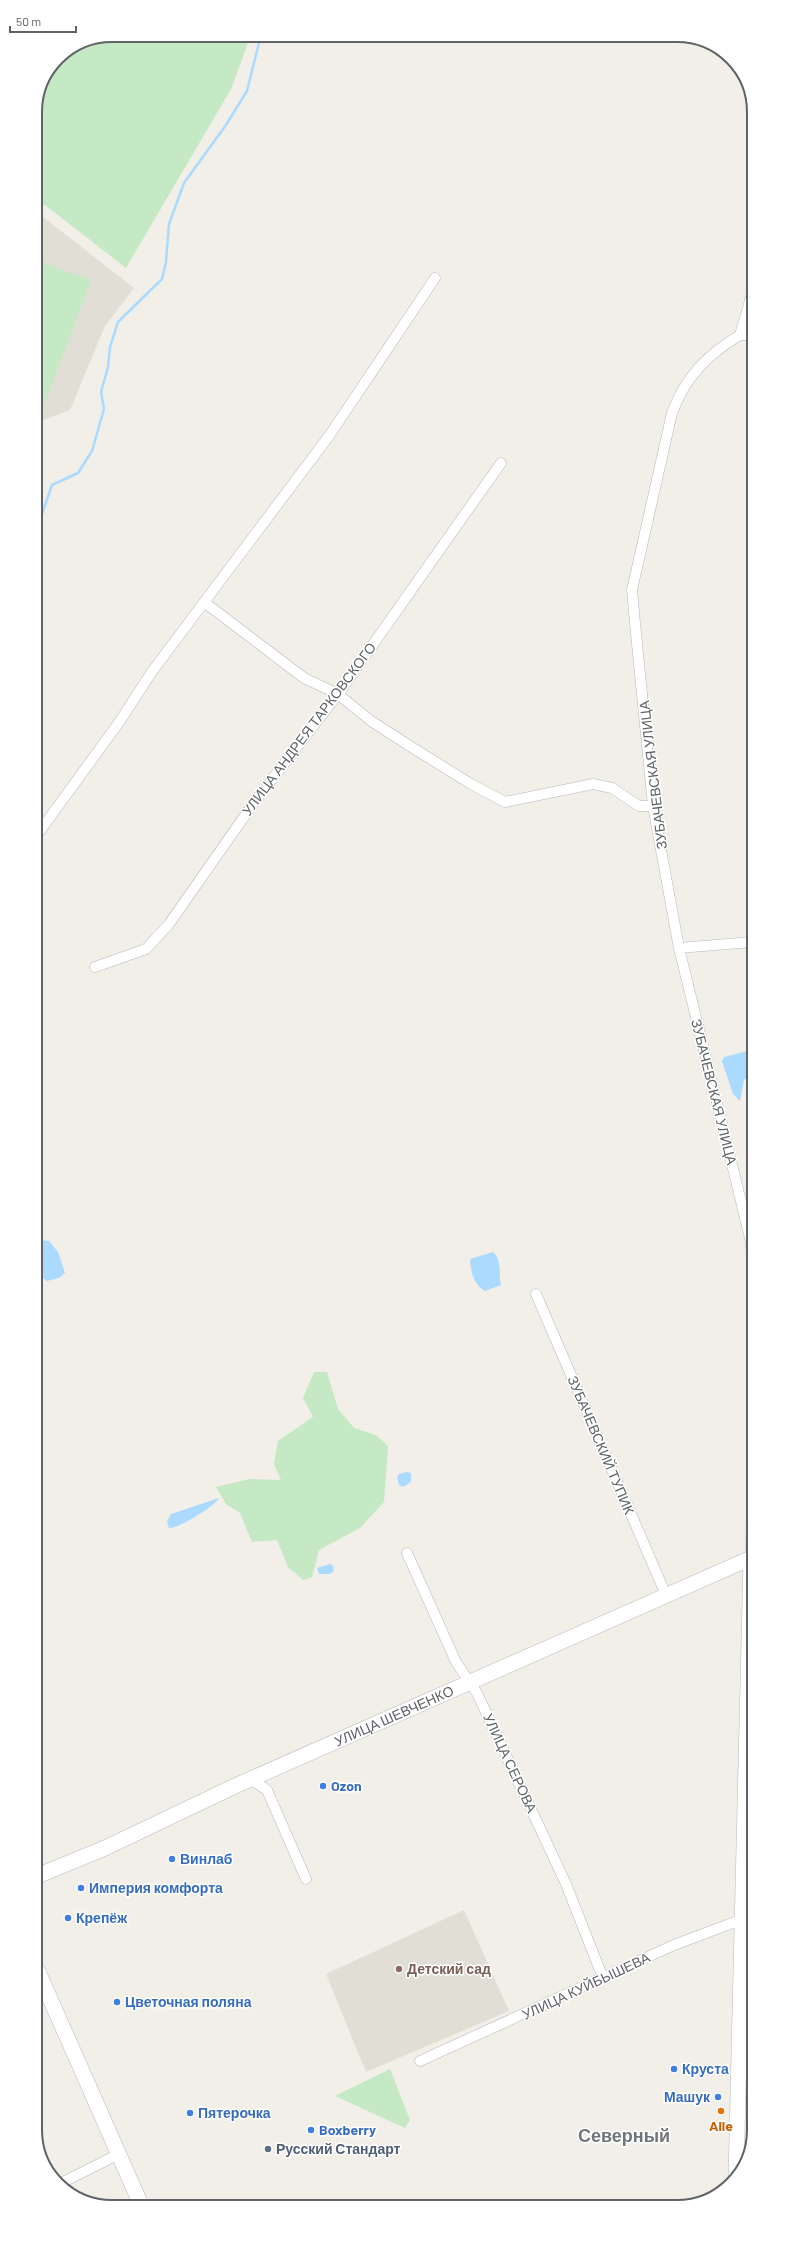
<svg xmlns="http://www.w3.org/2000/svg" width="789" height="2242" font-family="Barlow,sans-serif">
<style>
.education{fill:#e1ded6}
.green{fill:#c5e8c5}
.water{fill:#aadaff}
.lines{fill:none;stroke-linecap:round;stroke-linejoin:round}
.stream{stroke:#aadaff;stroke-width:2.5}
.street-casing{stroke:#b5b8bc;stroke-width:11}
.secondary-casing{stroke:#b6babf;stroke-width:16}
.street{stroke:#fff;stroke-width:10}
.secondary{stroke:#fff;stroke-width:15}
.shop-dot{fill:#3f7fe0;stroke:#fff;stroke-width:1.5}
.education-dot{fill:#8d6e63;stroke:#fff;stroke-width:1.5}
.food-dot{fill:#e8710a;stroke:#fff;stroke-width:1.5}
.service-dot{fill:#5c6f8a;stroke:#fff;stroke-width:1.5}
.labels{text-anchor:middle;stroke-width:3;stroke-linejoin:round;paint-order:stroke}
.street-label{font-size:14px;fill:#5f6368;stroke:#fff}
.shop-label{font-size:14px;font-weight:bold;fill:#366cbe;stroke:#fff;text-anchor:start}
.education-label{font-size:14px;font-weight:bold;fill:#785e54;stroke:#fff;text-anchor:start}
.food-label{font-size:14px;font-weight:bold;fill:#c56008;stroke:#fff}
.service-label{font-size:14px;font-weight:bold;fill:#4e5e75;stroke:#fff;text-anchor:start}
.district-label{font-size:18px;font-weight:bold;fill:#70757a;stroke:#fff}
.rim{fill:none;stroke:#5f6368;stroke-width:2}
</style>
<rect width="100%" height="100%" fill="#f1efe8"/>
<path class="education" d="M38 213 134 288 105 326 70 410 36 423 35 214Z
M464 1910 509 2011 366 2072 326 1974Z"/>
<path class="green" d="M113 35H251L231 89 126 268 45 205 35 207V108L41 83 58 58 83 41Z
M35 260 91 280 40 416 36 414Z
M314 1372H327L338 1409 354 1428 376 1435 388 1446 384 1502 360 1528 319 1550 312 1577 303 1580 288 1567 277 1540 252 1542 240 1513 226 1504 216 1487 250 1479 281 1480 274 1464 278 1441 313 1417 303 1398Z
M390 2069 410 2120 405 2128 335 2096Z"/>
<path class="water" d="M751 1050 753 1051V1076L750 1074 744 1080 740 1101 733 1094 722 1061 724 1057Z
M41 1240 49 1241 58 1252 65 1273 59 1278 47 1281 43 1278C43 1272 40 1270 38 1266 34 1257 37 1248 41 1240Z
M493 1252C503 1261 498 1274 501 1285L485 1291C473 1284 471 1272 470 1259Z
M407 1472 411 1473V1482L403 1487 399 1485 397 1477 399 1474Z
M219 1498C215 1506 178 1529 169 1528L167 1521 171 1514Z
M330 1564 333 1566 334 1571 330 1574H319L317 1568Z"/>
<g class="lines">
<path class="stream" d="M36 548 42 543 41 517 52 485 78 473 92 451 104 409 101 392 108 367 110 347 118 322 162 279 166 262 169 224 184 183 226 125 247 91 261 35"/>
<g class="street-casing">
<path id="street" d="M740 335C708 354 685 377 672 413L632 590 635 623 653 806 679 948 750 1238 753 1262
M740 335 752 294
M740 335H752
M204 602 304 678 338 694 371 721 413 748 471 784 505 802 593 784 612 788 639 806H653
M37 835 120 721 151 673 329 436 435 278
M679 948 752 942
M95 967 146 949 169 924 253 804 338 694 501 463
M536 1294 666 1595
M407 1553 456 1662 477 1693 566 1884 603 1978
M751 1558 753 1409
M252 1780 267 1790 306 1879
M420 2061 674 1945 743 1919
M59 2184 119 2154"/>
</g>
<g class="secondary-casing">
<path id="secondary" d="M37 1876 105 1848 235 1786 751 1558 736 2178
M37 1969 142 2207"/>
</g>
<use href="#street" class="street"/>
<use href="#secondary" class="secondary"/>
</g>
<g class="shop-dot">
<circle cx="323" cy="1786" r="4"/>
<circle cx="172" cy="1859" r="4"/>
<circle cx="81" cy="1888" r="4"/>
<circle cx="68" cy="1918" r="4"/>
<circle cx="117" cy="2002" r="4"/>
<circle cx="674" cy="2069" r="4"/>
<circle cx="718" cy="2097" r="4"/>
<circle cx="190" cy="2113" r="4"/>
<circle cx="311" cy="2130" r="4"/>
</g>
<circle class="education-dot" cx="399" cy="1969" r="4"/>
<circle class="food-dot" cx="721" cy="2111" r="4"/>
<circle class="service-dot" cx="268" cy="2149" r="4"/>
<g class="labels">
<g class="street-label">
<text transform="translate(309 729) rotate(-53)" y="5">УЛИЦА АНДРЕЯ ТАРКОВСКОГО</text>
<text transform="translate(653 775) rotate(-97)" y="5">ЗУБАЧЕВСКАЯ УЛИЦА</text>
<text transform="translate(714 1092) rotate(76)" y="5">ЗУБАЧЕВСКАЯ УЛИЦА</text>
<text transform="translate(601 1445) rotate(67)" y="5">ЗУБАЧЕВСКИЙ ТУПИК</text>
<text transform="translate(394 1716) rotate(-24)" y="5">УЛИЦА ШЕВЧЕНКО</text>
<text transform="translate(510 1763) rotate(65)" y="5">УЛИЦА СЕРОВА</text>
<text transform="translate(586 1986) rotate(-25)" y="5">УЛИЦА КУЙБЫШЕВА</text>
</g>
<g class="shop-label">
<text x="331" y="1791">Ozon</text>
<text x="180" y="1864">Винлаб</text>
<text x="89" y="1893">Империя комфорта</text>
<text x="76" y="1923">Крепёж</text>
<text x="125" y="2007">Цветочная поляна</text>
<text x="682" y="2074">Круста</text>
<text x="710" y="2102" text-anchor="end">Машук</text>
<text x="198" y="2118">Пятерочка</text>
<text x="319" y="2135">Boxberry</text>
</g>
<g class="education-label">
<text x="407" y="1974">Детский сад</text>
</g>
<g class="food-label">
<text x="721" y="2131">Alle</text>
</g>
<g class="service-label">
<text x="276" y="2154">Русский Стандарт</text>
</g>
<g class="district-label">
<text x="624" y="2142">Северный</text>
</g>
</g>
<path d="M0 0H789V2242H0ZM112 42H677A70 70 0 0 1 747 112V2130A70 70 0 0 1 677 2200H112A70 70 0 0 1 42 2130V112A70 70 0 0 1 112 42Z" fill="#fff" fill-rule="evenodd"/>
<path class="rim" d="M112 42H677A70 70 0 0 1 747 112V2130A70 70 0 0 1 677 2200H112A70 70 0 0 1 42 2130V112A70 70 0 0 1 112 42Z"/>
<path d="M10 26v6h66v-6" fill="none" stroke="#5f6368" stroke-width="2"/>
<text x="16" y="26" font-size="12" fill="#5f6368" stroke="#ffffff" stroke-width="3" paint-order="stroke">50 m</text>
</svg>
